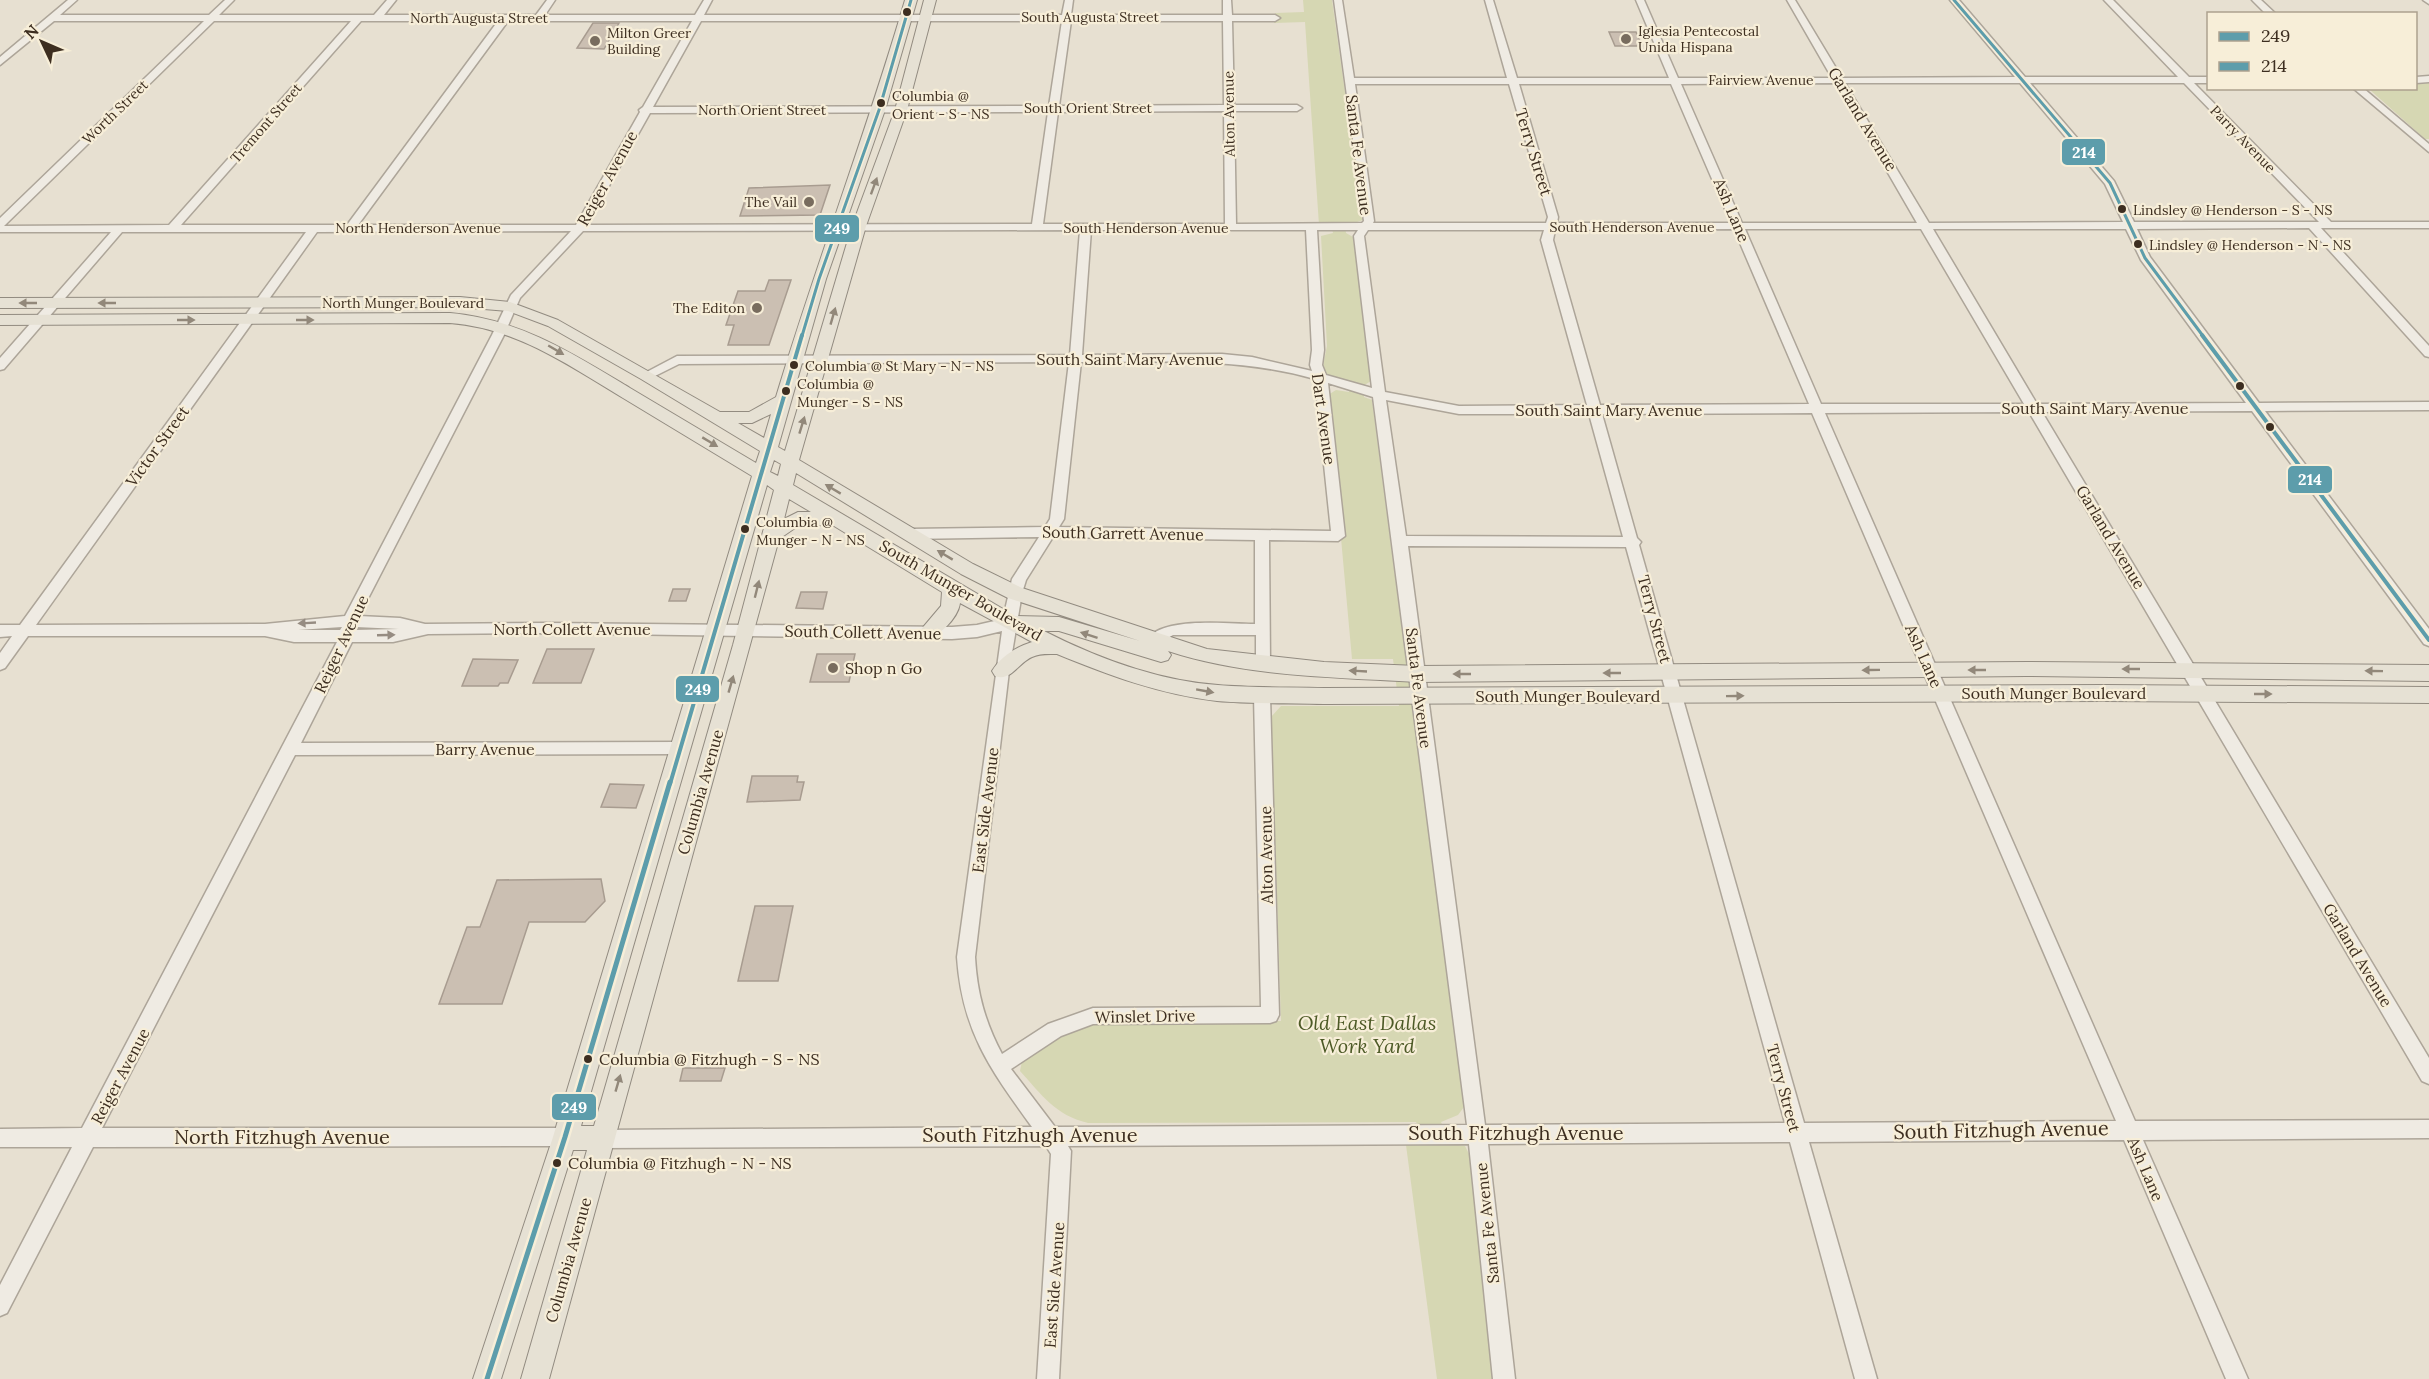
<svg xmlns="http://www.w3.org/2000/svg" width="2429" height="1379" font-family="Lora,serif">
<style>
.green{fill:#d6d7b3}
.building{fill:#cbbfb2;stroke:#a89c90;stroke-width:1.5}
.lines{fill:none;stroke-linecap:round;stroke-linejoin:round}
.minor-casing{stroke:#ada599;stroke-width:3}
.major-casing{stroke:#928b80;stroke-width:2}
.minor{fill:#efebe3;fill-rule:evenodd}
.major{fill:#e6e1d4;fill-rule:evenodd}
.bus-1-far2-casing{stroke:#f7eed8;stroke-width:6}
.bus-1-far1-casing{stroke:#f7eed8;stroke-width:8}
.bus-1-casing{stroke:#f7eed8;stroke-width:10}
.bus-2-far1-casing{stroke:#f7eed8;stroke-width:6}
.bus-2-casing{stroke:#f7eed8;stroke-width:8}
.bus-1-far2{stroke:#5d9dab;stroke-width:3}
.bus-1-far1{stroke:#5d9dab;stroke-width:4}
.bus-1{stroke:#5d9dab;stroke-width:5}
.bus-2-far1{stroke:#5d9dab;stroke-width:3}
.bus-2{stroke:#5d9dab;stroke-width:4}
.oneway{fill:#92887a}
.oneway2{fill:#968c82}
.bus-dot{fill:#3d2e20;stroke:#f7eed8;stroke-width:2}
.poi-dot{fill:#786c5e;stroke:#f7eed8;stroke-width:2}
.labels{text-anchor:middle;stroke-width:4.5;stroke-linejoin:round;paint-order:stroke}
.far-street-label{font-size:14px;fill:#3d2e20;stroke:#f7eed8}
.far-poi-label{font-size:14px;fill:#3d2e20;stroke:#f7eed8;text-anchor:start}
.bus-label{font-size:14px;fill:#3d2e20;stroke:#f7eed8;text-anchor:start}
.street-label{font-size:16px;fill:#3d2e20;stroke:#f7eed8}
.poi-label{font-size:16px;fill:#3d2e20;stroke:#f7eed8;text-anchor:start}
.near-bus-label{font-size:16px;fill:#3d2e20;stroke:#f7eed8;text-anchor:start}
.near-park-label{font-size:20px;font-style:italic;fill:#4d5a26;stroke:#f7eed8}
.near-street-label{font-size:20px;fill:#3d2e20;stroke:#f7eed8}
.line-badge{stroke:#f7eed8;stroke-width:2}
.badge-label{font-size:16px;text-anchor:middle;font-weight:bold;fill:#fff}
</style>
<rect width="100%" height="100%" fill="#e7e0d1"/>
<path class="green" d="M1303 0H1332L1363 220 1345 226 1346 233 1353 237 1371 381 1363 386 1364 397 1372 400 1464 1107 1458 1115 1441 1122 1451 1144 1465 1146 1469 1154 1495 1379H1437L1406 1145 1427 1144 1416 1122 1088 1123C1055 1115 1042 1095 1020 1071L1022 1061 1073 1027 1100 1022 1281 1021 1271 717 1281 706H1399L1393 659H1352L1328 395 1336 390 1349 392 1347 382 1328 375 1322 371 1327 346 1321 236 1333 233 1331 225H1319L1305 22 1274 23 1275 13 1304 12Z
M2429 83V139H2425L2369 89 2416 88V84Z"/>
<path class="building" d="M593 23H619L604 49 577 48Z
M1609 32H1636L1642 46H1615Z
M830 185 820 215 740 216 749 188Z
M769 280H791L769 345H728L734 325H726L738 291H765Z
M673 589H690L686 601H669Z
M801 592H827L823 609 796 608Z
M547 649H594L581 683H533Z
M817 654H855L849 682H810Z
M473 659 518 660 508 683H500L498 686H462Z
M752 776H798L797 782H804L800 800 747 802Z
M610 784 644 785 636 808 601 807Z
M601 879 605 901 585 922H529L502 1004H439L467 927H480L497 880Z
M755 906H793L778 981H738Z
M683 1068H725L721 1081H680Z"/>
<g class="lines">
<g class="minor-casing">
<path id="minor" d="M68 0H77L60 15H209L225 0H234L219 15H374L387 0H396L384 15H536L547 0H555L545 15H695L704 0H712L704 15H1062L1065 0H1073L1071 15H1223V0H1231L1232 15H1275L1280 18 1275 21H1232L1234 105H1297L1302 108 1297 111H1234L1236 224 1362 223 1364 221 1334 0H1342L1354 78H1507L1485 0H1493L1517 78H1669L1636 0H1644L1678 78H1832L1787 0H1795L1842 78 2015 77 1950 0H1959L2025 77H2178L2104 0H2113L2189 77H2208V83H2194L2331 222H2429V228H2321L2429 346V357L2425 356 2309 228 2137 229 2150 257 2259 403 2429 402V410L2265 411 2429 629V646L2424 644 2252 411 2042 412 2429 1058V1084L2422 1081 2029 412 1825 413 2135 1121 2429 1120V1138L2143 1140 2248 1379H2226L2124 1140 1809 1142 1877 1379H1855L1790 1142 1488 1144 1515 1379H1493L1469 1144 1068 1146 1071 1151 1059 1379H1037L1051 1154 1046 1146 602 1148 595 1146 593 1139 595 1132 602 1130 1032 1127C990 1069 962 1031 957 957L1002 631 977 637 952 639 547 633 428 634 393 642H352L301 743 680 742 685 744 688 748 685 752 680 754 295 755 102 1128H565L572 1130 574 1137 572 1144 565 1146 93 1147 7 1313 0 1316V1285L72 1147H0V1129L82 1128 337 642H294L265 636H28L5 668 0 670V653L12 636 0 637V625H20L306 232H122L4 369 0 370V358L111 232H0V218L204 21H54L0 65V57ZM214 21H351L169 225 4 226ZM361 21H498L347 225H181ZM508 21H692L643 107 639 110 640 112 576 225H358ZM701 21H1062L1049 106 653 107ZM1071 21H1223L1224 105 1059 106ZM1836 83 1917 223H1742L1681 84ZM1845 83H2020L2105 184 2123 222 1929 223ZM2030 83H2184L2319 222H2134L2114 181ZM1355 84H1509L1548 217 1546 223H1373L1374 221ZM1519 84H1671L1731 223H1557L1558 217ZM1224 111 1225 224H1043L1058 112ZM1048 112 1032 224 587 225 650 113ZM1734 229 1809 404 1600 405 1553 240 1555 230ZM1745 229H1921L2024 404H1821ZM1933 229H2126L2141 260 2246 403 2037 404ZM1080 230 1070 355 677 356 641 375 647 379 651 378 679 364 1069 362 1050 519 1045 527 909 529 902 534 909 539 1039 537 1012 579 1003 619 977 625 952 627 547 623 425 624 400 618 359 616 504 335 520 298 583 231ZM1091 230H1306L1312 350 1310 365 1312 371 1252 357 1222 354 1082 355ZM1317 230H1358L1354 236 1372 388 1326 375 1322 365 1324 350ZM1368 230H1544L1541 240 1587 405 1459 406 1385 392 1364 236ZM571 231 511 295 492 335 345 616 265 624 36 625 317 232ZM1081 362C1160 362 1238 357 1315 379L1331 531 1059 527 1064 519ZM1328 383 1373 397 1467 1125 1055 1127 1011 1069 1061 1036 1093 1024 1270 1023 1276 1021 1279 1015 1270 696 1267 692H1257L1254 696 1261 1007 1093 1008 1048 1024 1002 1054C985 1022 977 993 975 957L1009 671 1022 593 1026 580 1053 537 1255 540V624C1230 624 1161 616 1147 640L1154 646 1173 635H1256V663L1258 667H1268L1270 663 1269 540 1338 541 1345 536ZM1386 400 1459 414H1589L1623 537 1406 536ZM1812 413 2116 1121 1804 1123 1639 545 1641 542 1637 538 1602 414ZM1408 546 1626 547 1785 1123 1485 1125ZM342 627 340 630H298ZM356 627 399 629 355 630Z
M2252 0H2261L2276 14H2266Z
M2423 0H2429V4Z
M2429 76V82L2416 83V77Z
M2353 88H2363L2429 144V152Z"/>
</g>
<g class="major-casing">
<path id="major" d="M905 0H917L885 110 826 279 778 447 785 451 852 226 895 110 924 0H936L907 110 866 226 799 460 973 564 1022 588 1207 649 1324 662 1417 666 2026 662 2429 665V681L2026 676 1417 682C1334 677 1247 677 1168 651L1171 655 1168 660 1161 662 1059 631H1044C1097 658 1159 681 1218 685 1253 688 1289 687 1324 688L2105 685 2429 687V703L2105 701 1324 704C1289 703 1252 704 1217 701 1162 695 1108 675 1057 654 1049 654 1040 653 1032 657 1018 663 1011 682 995 676L992 671C1001 656 1016 647 1032 642L960 603C958 618 936 642 921 637L919 632 941 606 942 592 834 526 801 524 779 539 549 1379H521L587 1150H573L501 1379H473L553 1137 752 476C709 450 666 424 623 398 568 365 516 328 450 323L0 325V315L450 313C519 319 572 353 630 388 672 413 714 438 756 463L760 451 641 379 548 326 508 311 460 307 0 308V298L460 297 510 302 558 320 720 412H749L776 397C816 264 866 134 905 0ZM771 414 764 438 738 423H752ZM774 460 781 464 778 476 770 472ZM796 473 961 574 1008 598 1140 641 1059 617 1015 616 793 485ZM767 485 774 490 733 645 594 1126H581ZM789 499 811 512H798L784 519Z"/>
</g>
<use href="#minor" class="minor"/>
<use href="#major" class="major"/>
<g class="bus-1-far2-casing">
<path id="bus-1-far2" d="M802 336 819 279 879 110 911 0"/>
</g>
<g class="bus-1-far1-casing">
<path id="bus-1-far1" d="M670 784 802 335"/>
</g>
<g class="bus-1-casing">
<path id="bus-1" d="M487 1379 565 1137 670 782"/>
</g>
<g class="bus-2-far1-casing">
<path id="bus-2-far1" d="M1954 0 2110 183 2145 258 2203 336"/>
</g>
<g class="bus-2-casing">
<path id="bus-2" d="M2202 335 2429 640"/>
</g>
<use href="#bus-1-far2" class="bus-1-far2"/>
<use href="#bus-1-far1" class="bus-1-far1"/>
<use href="#bus-1" class="bus-1"/>
<use href="#bus-2-far1" class="bus-2-far1"/>
<use href="#bus-2" class="bus-2"/>
</g>
<defs><path id="oneway-solid" d="M-6-.8H1V-3.2L6.5 0L1 3.2V.8H-6Z" transform="scale(1.5)"/></defs>
<g class="oneway">
<use href="#oneway-solid" transform="translate(874 186) rotate(-70)"/>
<use href="#oneway-solid" transform="translate(28 303) rotate(180)"/>
<use href="#oneway-solid" transform="translate(107 303) rotate(180)"/>
<use href="#oneway-solid" transform="translate(833 316) rotate(-74)"/>
<use href="#oneway-solid" transform="translate(186 320)"/>
<use href="#oneway-solid" transform="translate(305 320)"/>
<use href="#oneway-solid" transform="translate(556 350) rotate(30)"/>
<use href="#oneway-solid" transform="translate(802 425) rotate(-73)"/>
<use href="#oneway-solid" transform="translate(710 442) rotate(31)"/>
<use href="#oneway-solid" transform="translate(833 489) rotate(-149)"/>
<use href="#oneway-solid" transform="translate(945 555) rotate(-149)"/>
<use href="#oneway-solid" transform="translate(757 589) rotate(-76)"/>
<use href="#oneway-solid" transform="translate(1089 635) rotate(-162)"/>
<use href="#oneway-solid" transform="translate(2131 669) rotate(-180)"/>
<use href="#oneway-solid" transform="translate(1871 670) rotate(179)"/>
<use href="#oneway-solid" transform="translate(1977 670) rotate(180)"/>
<use href="#oneway-solid" transform="translate(1358 671) rotate(-177)"/>
<use href="#oneway-solid" transform="translate(2374 671) rotate(-179)"/>
<use href="#oneway-solid" transform="translate(1612 673) rotate(180)"/>
<use href="#oneway-solid" transform="translate(1462 674) rotate(180)"/>
<use href="#oneway-solid" transform="translate(731 684) rotate(-74)"/>
<use href="#oneway-solid" transform="translate(1205 691) rotate(10)"/>
<use href="#oneway-solid" transform="translate(2263 694)"/>
<use href="#oneway-solid" transform="translate(1735 696) rotate(-1)"/>
<use href="#oneway-solid" transform="translate(618 1083) rotate(-74)"/>
</g>
<g class="oneway2">
<use href="#oneway-solid" transform="translate(307 623) rotate(177)"/>
<use href="#oneway-solid" transform="translate(386 635) rotate(-2)"/>
</g>
<g class="bus-dot">
<circle cx="907" cy="12" r="5"/>
<circle cx="881" cy="103" r="5"/>
<circle cx="2122" cy="209" r="5"/>
<circle cx="2138" cy="244" r="5"/>
<circle cx="794" cy="365" r="5"/>
<circle cx="2240" cy="386" r="5"/>
<circle cx="786" cy="391" r="5"/>
<circle cx="2270" cy="427" r="5"/>
<circle cx="745" cy="529" r="5"/>
<circle cx="588" cy="1059" r="5"/>
<circle cx="557" cy="1163" r="5"/>
</g>
<g class="poi-dot">
<circle cx="1626" cy="39" r="6"/>
<circle cx="595" cy="41" r="6"/>
<circle cx="809" cy="202" r="6"/>
<circle cx="757" cy="308" r="6"/>
<circle cx="833" cy="668" r="6"/>
</g>
<g class="labels">
<g class="far-street-label">
<text x="1090" y="22">South Augusta Street</text>
<text x="479" y="23">North Augusta Street</text>
<text x="1761" y="85">Fairview Avenue</text>
<text x="1088" y="113">South Orient Street</text>
<text x="762" y="115">North Orient Street</text>
<text transform="translate(115 112) rotate(-44)" y="5">Worth Street</text>
<text transform="translate(1229 114) rotate(-91)" y="5">Alton Avenue</text>
<text transform="translate(266 123) rotate(-49)" y="5">Tremont Street</text>
<text transform="translate(2243 139) rotate(46)" y="5">Parry Avenue</text>
<text x="1632" y="232">South Henderson Avenue</text>
<text x="418" y="233">North Henderson Avenue</text>
<text x="1146" y="233">South Henderson Avenue</text>
<text x="403" y="308">North Munger Boulevard</text>
</g>
<g class="far-poi-label">
<text x="1638" y="36">Iglesia Pentecostal<tspan x="1638" dy="16">Unida Hispana</tspan></text>
<text x="607" y="38">Milton Greer<tspan x="607" dy="16">Building</tspan></text>
<text x="797" y="207" text-anchor="end">The Vail</text>
<text x="745" y="313" text-anchor="end">The Editon</text>
</g>
<g class="bus-label">
<text x="892" y="101">Columbia @<tspan x="892" dy="18">Orient - S - NS</tspan></text>
<text x="2133" y="215">Lindsley @ Henderson - S - NS</text>
<text x="2149" y="250">Lindsley @ Henderson - N - NS</text>
<text x="805" y="371">Columbia @ St Mary - N - NS</text>
<text x="797" y="389">Columbia @<tspan x="797" dy="18">Munger - S - NS</tspan></text>
<text x="756" y="527">Columbia @<tspan x="756" dy="18">Munger - N - NS</tspan></text>
</g>
<g class="street-label">
<text transform="translate(1863 119) rotate(59)" y="6">Garland Avenue</text>
<text transform="translate(1534 152) rotate(73)" y="6">Terry Street</text>
<text transform="translate(1359 155) rotate(83)" y="6">Santa Fe Avenue</text>
<text transform="translate(607 178) rotate(-61)" y="6">Reiger Avenue</text>
<text transform="translate(1732 210) rotate(67)" y="6">Ash Lane</text>
<text x="1130" y="365">South Saint Mary Avenue</text>
<text x="2095" y="414">South Saint Mary Avenue</text>
<text x="1609" y="416">South Saint Mary Avenue</text>
<text transform="translate(1324 419) rotate(82)" y="6">Dart Avenue</text>
<text transform="translate(157 446) rotate(-54)" y="6">Victor Street</text>
<text transform="translate(1123 533) rotate(1)" y="6">South Garrett Avenue</text>
<text transform="translate(2111 537) rotate(59)" y="6">Garland Avenue</text>
<text transform="translate(961 590) rotate(30)" y="6">South Munger Boulevard</text>
<text transform="translate(1655 619) rotate(75)" y="6">Terry Street</text>
<text x="572" y="635">North Collett Avenue</text>
<text transform="translate(863 632) rotate(1)" y="6">South Collett Avenue</text>
<text transform="translate(341 644) rotate(-65)" y="6">Reiger Avenue</text>
<text transform="translate(1924 656) rotate(66)" y="6">Ash Lane</text>
<text transform="translate(1419 688) rotate(83)" y="6">Santa Fe Avenue</text>
<text x="2054" y="699">South Munger Boulevard</text>
<text x="1568" y="702">South Munger Boulevard</text>
<text x="485" y="755">Barry Avenue</text>
<text transform="translate(700 792) rotate(-74)" y="6">Columbia Avenue</text>
<text transform="translate(985 810) rotate(-83)" y="6">East Side Avenue</text>
<text transform="translate(1266 855) rotate(-91)" y="6">Alton Avenue</text>
<text transform="translate(2358 955) rotate(59)" y="6">Garland Avenue</text>
<text transform="translate(1145 1016) rotate(-1)" y="6">Winslet Drive</text>
<text transform="translate(120 1076) rotate(-62)" y="6">Reiger Avenue</text>
<text transform="translate(1784 1088) rotate(75)" y="6">Terry Street</text>
<text transform="translate(2146 1169) rotate(67)" y="6">Ash Lane</text>
<text transform="translate(1487 1223) rotate(-96)" y="6">Santa Fe Avenue</text>
<text transform="translate(568 1260) rotate(-74)" y="6">Columbia Avenue</text>
<text transform="translate(1054 1285) rotate(-86)" y="6">East Side Avenue</text>
</g>
<g class="poi-label">
<text x="845" y="674">Shop n Go</text>
</g>
<g class="near-bus-label">
<text x="599" y="1065">Columbia @ Fitzhugh - S - NS</text>
<text x="568" y="1169">Columbia @ Fitzhugh - N - NS</text>
</g>
<g class="near-park-label">
<text x="1367" y="1030">Old East Dallas<tspan x="1367" dy="23">Work Yard</tspan></text>
</g>
<g class="near-street-label">
<text transform="translate(2001 1130) rotate(-1)" y="7">South Fitzhugh Avenue</text>
<text x="1516" y="1140">South Fitzhugh Avenue</text>
<text x="1030" y="1142">South Fitzhugh Avenue</text>
<text x="282" y="1144">North Fitzhugh Avenue</text>
</g>
</g>
<g class="line-badge">
<rect x="2061" y="138" width="45" height="28" rx="6" fill="#5d9dab"/>
<rect x="814" y="214" width="46" height="29" rx="6" fill="#5d9dab"/>
<rect x="2287" y="465" width="46" height="29" rx="6" fill="#5d9dab"/>
<rect x="675" y="675" width="45" height="28" rx="6" fill="#5d9dab"/>
<rect x="551" y="1093" width="46" height="28" rx="6" fill="#5d9dab"/>
</g>
<g class="badge-label">
<text x="2084" y="158">214</text>
<text x="837" y="234">249</text>
<text x="2310" y="485">214</text>
<text x="698" y="695">249</text>
<text x="574" y="1113">249</text>
</g>
<rect x="2207" y="12" width="210" height="78" fill="#f7eed8" stroke="#ada18e" stroke-width="1.5"/>
<rect x="2219" y="32" width="30" height="9" fill="#5d9dab" stroke="#ada18e" stroke-width="1.5"/>
<text x="2261" y="42" font-size="18" fill="#3d2e20">249</text>
<rect x="2219" y="62" width="30" height="9" fill="#5d9dab" stroke="#ada18e" stroke-width="1.5"/>
<text x="2261" y="72" font-size="18" fill="#3d2e20">214</text>
<g transform="translate(42 42) rotate(314)" stroke="#f7eed8" stroke-width="4.5" paint-order="stroke">
<path d="M0-4.5L10 22L0 15L-10 22Z" fill="#3d2e20"/>
<text y="-9" font-size="16" font-weight="bold" text-anchor="middle" fill="#3d2e20">N</text>
</g>
</svg>
